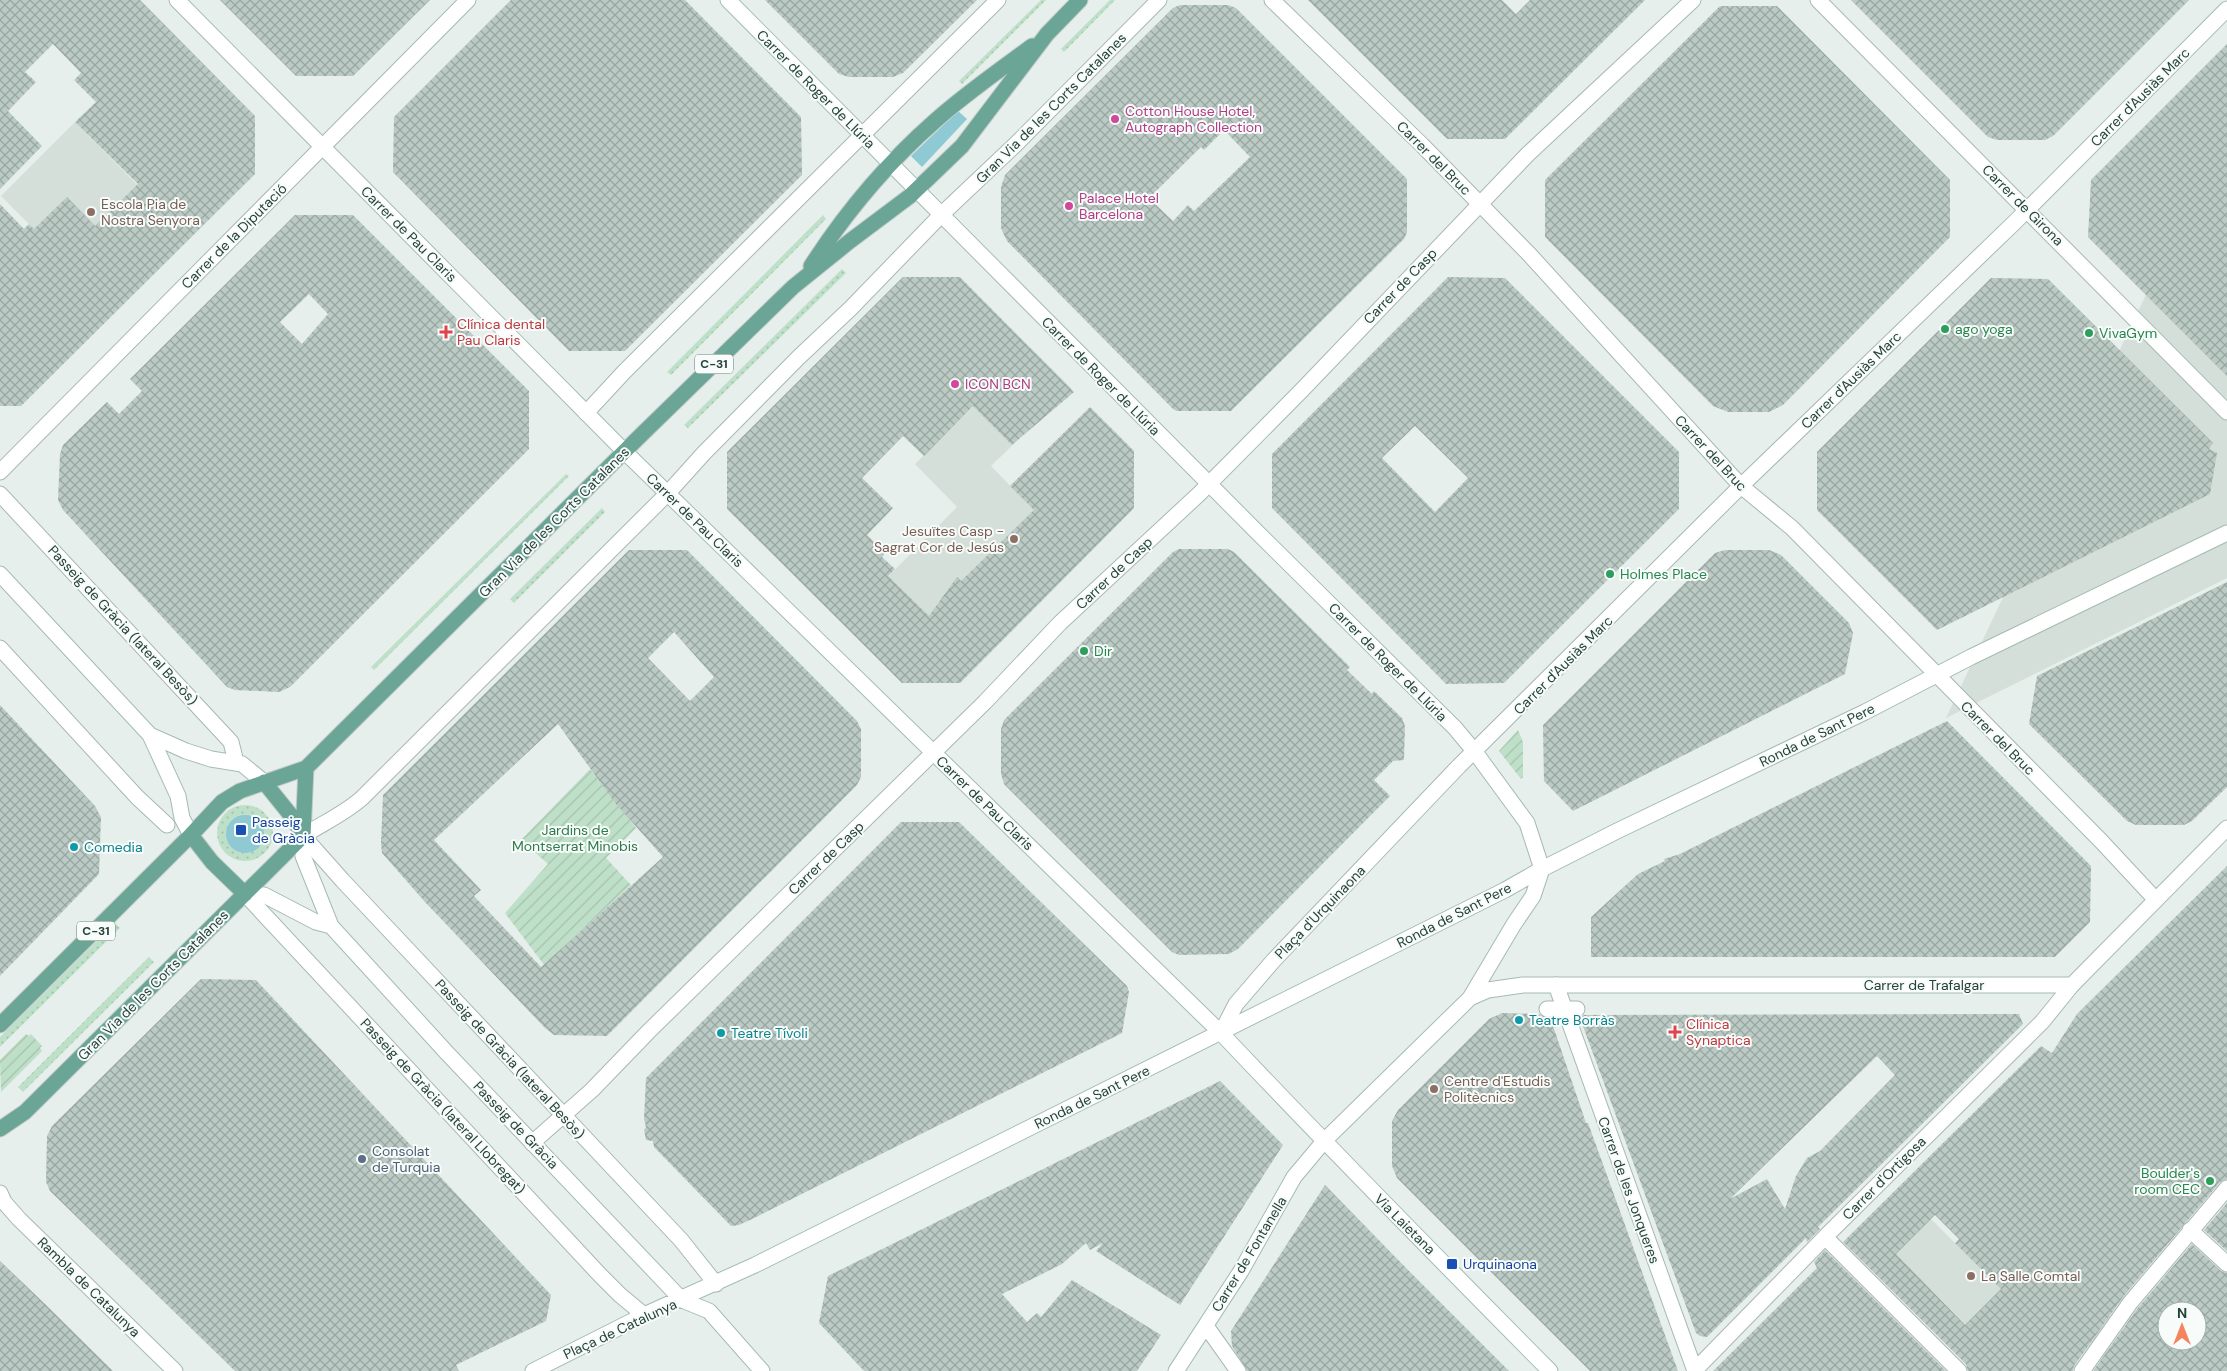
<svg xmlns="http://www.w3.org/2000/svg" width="2227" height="1371" font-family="'DM Sans',sans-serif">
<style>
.built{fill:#d4dfda}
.grass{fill:url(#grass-dots)}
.garden{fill:url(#garden-furrows)}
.water{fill:#8ec9d4}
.building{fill:url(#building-cross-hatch);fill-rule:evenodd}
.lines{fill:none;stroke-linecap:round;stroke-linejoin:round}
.street-casing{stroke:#a8b8b2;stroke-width:17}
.secondary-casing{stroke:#a4bbb3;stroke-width:17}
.primary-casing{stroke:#c2cac8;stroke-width:17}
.street{stroke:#fff;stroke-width:15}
.secondary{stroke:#fff;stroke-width:15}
.primary{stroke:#6aa596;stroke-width:15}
.hotel-dot{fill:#d1479c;stroke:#f7fbf9;stroke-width:2}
.education-dot{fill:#8d6e63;stroke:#f7fbf9;stroke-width:2}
.leisure-dot{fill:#2e9e5b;stroke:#f7fbf9;stroke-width:2}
.health-dot{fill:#e0444e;stroke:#f7fbf9;stroke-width:2}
.transit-dot{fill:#1a4fb4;stroke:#f7fbf9;stroke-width:2}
.culture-dot{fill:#0f9aa8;stroke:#f7fbf9;stroke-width:2}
.service-dot{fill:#5c6f8a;stroke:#f7fbf9;stroke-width:2}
.labels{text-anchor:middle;stroke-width:4;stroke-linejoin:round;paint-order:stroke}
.shield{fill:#f7fbf9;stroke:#637a73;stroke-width:1}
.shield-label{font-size:12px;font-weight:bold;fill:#24423a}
.street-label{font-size:14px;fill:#24423a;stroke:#f7fbf9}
.hotel-label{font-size:14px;fill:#b23c85;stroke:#f7fbf9;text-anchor:start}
.education-label{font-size:14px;fill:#785e54;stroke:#f7fbf9;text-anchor:start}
.health-label{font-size:14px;fill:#be3a42;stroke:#f7fbf9;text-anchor:start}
.leisure-label{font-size:14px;fill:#27864d;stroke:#f7fbf9;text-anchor:start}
.transit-label{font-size:14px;fill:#164399;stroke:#f7fbf9;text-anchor:start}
.park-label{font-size:14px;fill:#2d7a4b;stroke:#f7fbf9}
.culture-label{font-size:14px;fill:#0d838f;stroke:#f7fbf9;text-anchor:start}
.service-label{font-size:14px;fill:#4e5e75;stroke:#f7fbf9;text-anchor:start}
</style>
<defs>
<pattern id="grass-dots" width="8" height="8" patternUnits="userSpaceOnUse" patternTransform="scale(1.25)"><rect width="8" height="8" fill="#bfe0c8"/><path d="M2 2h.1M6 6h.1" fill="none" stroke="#a4c1ad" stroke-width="1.8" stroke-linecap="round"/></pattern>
<pattern id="garden-furrows" width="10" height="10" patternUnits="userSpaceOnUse" patternTransform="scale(1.25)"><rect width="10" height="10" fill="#bfe0c8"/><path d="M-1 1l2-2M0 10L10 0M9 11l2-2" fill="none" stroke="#a4c1ad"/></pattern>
<pattern id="building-cross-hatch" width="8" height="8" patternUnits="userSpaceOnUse" patternTransform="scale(1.25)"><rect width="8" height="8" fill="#bbcac4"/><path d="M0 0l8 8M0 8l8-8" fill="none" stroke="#98a6a0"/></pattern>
</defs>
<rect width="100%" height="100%" fill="#e6efeb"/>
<path class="built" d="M75 122 190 238 116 311 1 196Z
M2227 123V578L1946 718Z
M1032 349 1071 388 991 466 1030 506 1110 427 1134 451V508L960 683H902L842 623 957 507 915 464Z
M1899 1187 1955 1243 1957 1242 2089 1299 2111 1317 2078 1360 1972 1371 1846 1240Z"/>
<path class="grass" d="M1041 0H1046L962 84 959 81Z
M1110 0H1115L1064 52 1061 49Z
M823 215 826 219 671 375 667 372Z
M842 269 846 273 688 428 684 425Z
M566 474 569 476 374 670 371 667Z
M602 508 605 512 514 603 510 599Z
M217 833a28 28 0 1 1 56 0a28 28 0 1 1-56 0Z
M115 923 120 928 0 1047V1037Z
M149 957 154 962 23 1092 18 1087Z"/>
<path class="garden" d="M1518 730 1523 742V777L1521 779 1499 751Z
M590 769 636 828 606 858 631 885 544 965 505 913 548 864 521 840Z
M26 1034 29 1036 31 1034 42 1046 40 1048 42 1051 1 1092 0 1060Z"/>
<path class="water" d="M958 111 967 119 922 167 911 156Z
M226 834a19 19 0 1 1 38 0a19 19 0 1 1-38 0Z"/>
<path class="building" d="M0 0H140L255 116V174L21 406H0V204L24 229 29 224 34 229 67 197 95 226 138 184 75 122 96 102 74 80 81 73 53 44 25 72 36 82 8 111 42 146 0 189Z
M220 0H430L353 76H296Z
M511 0H685L801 117 802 175 625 351H569L393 172 394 117Z
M765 0H977L903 73 893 77H849L839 74Z
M1308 0H1502L1516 14 1530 0H1645L1505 139H1447Z
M1851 0H2189L2053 136 2045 140H1997L1988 137Z
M1180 5H1228L1236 8 1407 179V232L1404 239 1231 411H1177L1173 409 1007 241 1001 228V187L1005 175 1173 8ZM1224 130 1250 157 1194 211 1188 205 1173 221 1149 198 1201 147 1204 150Z
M1720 6H1777L1950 180V237L1783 405 1769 412H1728L1713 406 1545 237V180Z
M2227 44V376L2088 237 2091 180Z
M295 215H353L529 391V449L290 687 279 692 235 690 227 687 63 510 58 500 60 454 63 445 107 402 119 414 142 391 130 379ZM309 294 328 314 302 344 280 322Z
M903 277H960L1074 392 1012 445 973 406 924 456 903 436 862 478 893 508 867 535 885 553 882 557 895 569 888 576 929 616 957 577 961 581 1034 510 1010 486 1090 407 1134 451V508L960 683H902L727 509V452Z
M1448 277 1505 278 1679 452V509L1504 683 1446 684 1272 508V454ZM1415 426 1468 478 1435 512 1382 458Z
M1991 278 2048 279 2213 443 2209 449 2217 453 2210 494 1937 630 1817 510V452Z
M1179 549H1228L1234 552 1350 667 1347 670 1372 694 1374 691 1402 718 1405 726 1404 760 1393 761 1374 780 1390 796 1238 949 1229 954 1179 955 1172 952 1004 784 1001 774V729L1004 720 1173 552Z
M629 550H687L857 721 861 729V777L857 785 607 1036 554 1035 545 1028 425 902 382 853 381 844 383 795ZM674 632 714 677 690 701 648 658ZM558 724 616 804 663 857 541 967 474 896 481 890 434 840Z
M1725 550H1769L1781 555 1849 623 1853 633 1845 674 1573 811 1544 781 1543 725 1715 553Z
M2227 582V787L2192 821 2184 825H2136L2127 821 2029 724 2037 676Z
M0 705 95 806 101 817 99 874 0 976Z
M1947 721 2091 866 2090 922 2055 957H1591V917L1638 874 1665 861 1664 859 1680 854Z
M901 822H959L1127 986 1129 992 1122 1033 750 1220 739 1225 731 1226 654 1147 653 1141 646 1140 644 1130 646 1127 644 1119 646 1078Z
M2227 866V1179L2220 1182 2123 1297 2074 1366 2073 1371H1968L1966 1364 1843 1242 2041 1046 2052 1053 2077 1014ZM1935 1215 1959 1239 1955 1243 2001 1289 1965 1325 1896 1254Z
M201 979 256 980 551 1295 546 1321 456 1365 459 1371H235L50 1191 46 1182 47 1136 52 1126Z
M1502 1013 1539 1014 1551 1020 1586 1123H1588L1678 1371H1590L1397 1178 1392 1166V1121L1398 1110 1489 1019Z
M2019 1014 2023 1024 1818 1227 1820 1229 1807 1242 1806 1238 1707 1337 1700 1336 1696 1333 1580 1018 1584 1015ZM1877 1056 1895 1075 1820 1151 1807 1158 1796 1176 1785 1209 1767 1179 1730 1199Z
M1220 1081 1283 1145 1180 1305 1096 1251 1103 1243 1090 1250 1086 1243 1062 1264 1002 1294 1027 1322 1037 1313 1041 1317 1072 1280 1161 1335 1137 1371H864L819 1323 828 1276Z
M1325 1185 1410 1272 1509 1371H1247L1232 1346 1231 1331Z
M2227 1203V1251L2204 1230Z
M2192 1244 2221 1271 2227 1273V1371H2093L2137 1309ZM2167 1311H2197V1341H2167Z
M1825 1250 1946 1371H1713L1817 1268 1814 1262Z
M0 1261 44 1303 113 1371H0Z"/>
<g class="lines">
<g class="street-casing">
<path id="street" d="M1272 0 1422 145 1529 254 1741 486 1792 528 2101 841 2156 900
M1818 0 2227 412
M586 413 624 372 998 0
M0 472 468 0
M0 494 231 742 236 762
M0 648 137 797 167 825
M245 894 600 1275 620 1295 644 1315
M1556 985 1695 1371
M1547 1009H1577
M1221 1033 1236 1004 1273 961 1459 766 1741 486 2017 220 2227 9
M532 1143 592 1090 649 1031 985 702 1060 623 1199 494 1302 390 1528 154 1693 0
M0 1193 4 1202 19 1219 175 1371
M2190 1230 2227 1264
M1825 1237 1959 1371
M716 1284 681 1240 343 881 303 836C323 823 344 814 362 798L668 493 704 453 799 357 851 308 942 214 1016 144 1159 0
M1206 1326 1238 1371
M1695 1370 1831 1231 2042 1022 2072 985
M2082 1371 2130 1303 2227 1188"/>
</g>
<g class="secondary-casing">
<path id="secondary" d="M177 0 624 451 1221 1033C1329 1147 1439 1259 1550 1371
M728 0 1256 531 1455 728 1475 752 1527 823 1542 869 1533 896 1514 924 1470 998 1325 1140 1294 1177 1241 1271 1176 1371
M0 574 150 735 178 796 182 818 191 835
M150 735 186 751 211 759 242 764 264 782
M303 836V856L331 926 447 1053 682 1300 709 1311 762 1371
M245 894 264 895 316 922 331 926
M1470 998 1488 990 1523 985H2072L2227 828
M533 1371 644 1315 755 1265 1505 890 1542 869 1617 831 1865 712 1971 657 2227 533"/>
</g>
<g class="primary-casing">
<path id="primary" d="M811 266C846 212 886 164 935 121 965 94 1000 70 1032 46
M264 782 293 818 303 836
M191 835 212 862 245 894
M0 1025 191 835 222 802 240 791 306 768 637 439 793 287 850 241 910 196 962 146 1047 34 1080 0
M0 1129 25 1112 303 836 306 768"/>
</g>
<use href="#street" class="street"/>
<use href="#secondary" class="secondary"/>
<use href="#primary" class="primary"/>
</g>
<g class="hotel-dot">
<circle cx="1115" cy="119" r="5"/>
<circle cx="1069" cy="206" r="5"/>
<circle cx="955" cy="384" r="5"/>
</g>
<g class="education-dot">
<circle cx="91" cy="212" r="5"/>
<circle cx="1014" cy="539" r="5"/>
<circle cx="1434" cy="1089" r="5"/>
<circle cx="1971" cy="1276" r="5"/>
</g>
<g class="leisure-dot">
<circle cx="1945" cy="329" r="5"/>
<circle cx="2089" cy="333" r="5"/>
<circle cx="1610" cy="574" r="5"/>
<circle cx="1084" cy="651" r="5"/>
<circle cx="2210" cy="1181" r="5"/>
</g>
<g class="health-dot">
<path d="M443.5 324.5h5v5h5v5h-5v5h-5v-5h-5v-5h5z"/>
<path d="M1672.5 1024.5h5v5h5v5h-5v5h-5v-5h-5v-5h5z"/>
</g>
<g class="transit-dot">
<rect x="235" y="824" width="12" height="12" rx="2.5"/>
<rect x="1446" y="1258" width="12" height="12" rx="2.5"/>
</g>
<g class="culture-dot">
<circle cx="74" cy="847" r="5"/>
<circle cx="1519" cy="1020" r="5"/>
<circle cx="721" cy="1033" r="5"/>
</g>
<circle class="service-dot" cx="362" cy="1159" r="5"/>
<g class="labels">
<g class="shield">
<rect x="695" y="354.5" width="38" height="19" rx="4"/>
<rect x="77" y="921.5" width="38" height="19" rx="4"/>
</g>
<g class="shield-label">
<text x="714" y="368">C-31</text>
<text x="96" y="935">C-31</text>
</g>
<g class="street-label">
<text transform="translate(816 89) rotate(45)" y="5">Carrer de Roger de Llúria</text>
<text transform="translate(2140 97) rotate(-45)" y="5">Carrer d'Ausiàs Marc</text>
<text transform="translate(1051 108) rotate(-45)" y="5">Gran Via de les Corts Catalanes</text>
<text transform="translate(1434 158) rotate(45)" y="5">Carrer del Bruc</text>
<text transform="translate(2023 205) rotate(45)" y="5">Carrer de Girona</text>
<text transform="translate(409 234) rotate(45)" y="5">Carrer de Pau Claris</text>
<text transform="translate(234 236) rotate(-45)" y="5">Carrer de la Diputació</text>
<text transform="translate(1400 286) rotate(-46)" y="5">Carrer de Casp</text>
<text transform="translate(1101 376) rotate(45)" y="5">Carrer de Roger de Llúria</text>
<text transform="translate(1851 380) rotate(-44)" y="5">Carrer d'Ausiàs Marc</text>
<text transform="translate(1711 453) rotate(47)" y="5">Carrer del Bruc</text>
<text transform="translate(695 520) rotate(44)" y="5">Carrer de Pau Claris</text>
<text transform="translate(554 522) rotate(-45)" y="5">Gran Via de les Corts Catalanes</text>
<text transform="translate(1114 573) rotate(-43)" y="5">Carrer de Casp</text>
<text transform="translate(123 625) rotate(47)" y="5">Passeig de Gràcia (lateral Besòs)</text>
<text transform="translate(1388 662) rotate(45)" y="5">Carrer de Roger de Llúria</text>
<text transform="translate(1563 665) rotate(-45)" y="5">Carrer d'Ausiàs Marc</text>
<text transform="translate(1817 735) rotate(-26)" y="5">Ronda de Sant Pere</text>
<text transform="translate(1998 738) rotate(45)" y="5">Carrer del Bruc</text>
<text transform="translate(985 803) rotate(44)" y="5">Carrer de Pau Claris</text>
<text transform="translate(826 858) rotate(-44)" y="5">Carrer de Casp</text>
<text transform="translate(1320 912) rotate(-46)" y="5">Plaça d'Urquinaona</text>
<text transform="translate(1454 915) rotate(-27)" y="5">Ronda de Sant Pere</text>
<text transform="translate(153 985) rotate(-45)" y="5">Gran Via de les Corts Catalanes</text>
<text x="1924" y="990">Carrer de Trafalgar</text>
<text transform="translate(510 1059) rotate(47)" y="5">Passeig de Gràcia (lateral Besòs)</text>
<text transform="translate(1092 1097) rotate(-26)" y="5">Ronda de Sant Pere</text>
<text transform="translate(443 1106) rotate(47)" y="5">Passeig de Gràcia (lateral Llobregat)</text>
<text transform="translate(516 1125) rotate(46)" y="5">Passeig de Gràcia</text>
<text transform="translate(1884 1178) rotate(-45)" y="5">Carrer d'Ortigosa</text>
<text transform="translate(1629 1190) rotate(70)" y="5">Carrer de les Jonqueres</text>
<text transform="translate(1405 1224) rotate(45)" y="5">Via Laietana</text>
<text transform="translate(1249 1254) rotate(-59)" y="5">Carrer de Fontanella</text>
<text transform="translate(89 1287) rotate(44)" y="5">Rambla de Catalunya</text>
<text transform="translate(620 1329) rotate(-25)" y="5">Plaça de Catalunya</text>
</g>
<g class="hotel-label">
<text x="1125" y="116">Cotton House Hotel,<tspan x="1125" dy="16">Autograph Collection</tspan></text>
<text x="1079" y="203">Palace Hotel<tspan x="1079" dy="16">Barcelona</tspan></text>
<text x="965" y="389">ICON BCN</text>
</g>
<g class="education-label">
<text x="101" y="209">Escola Pia de<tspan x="101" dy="16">Nostra Senyora</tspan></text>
<text x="1004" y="536" text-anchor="end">Jesuïtes Casp -<tspan x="1004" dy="16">Sagrat Cor de Jesús</tspan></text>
<text x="1444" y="1086">Centre d'Estudis<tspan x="1444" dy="16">Politècnics</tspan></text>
<text x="1981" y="1281">La Salle Comtal</text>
</g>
<g class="health-label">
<text x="457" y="329">Clínica dental<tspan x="457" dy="16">Pau Claris</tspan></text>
<text x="1686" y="1029">Clínica<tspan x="1686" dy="16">Synaptica</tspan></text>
</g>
<g class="leisure-label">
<text x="1955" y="334">ago yoga</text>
<text x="2099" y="338">VivaGym</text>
<text x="1620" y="579">Holmes Place</text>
<text x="1094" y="656">Dir</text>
<text x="2200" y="1178" text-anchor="end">Boulder's<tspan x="2200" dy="16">room CEC</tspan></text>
</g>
<g class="transit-label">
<text x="252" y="827">Passeig<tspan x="252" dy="16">de Gràcia</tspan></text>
<text x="1463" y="1269">Urquinaona</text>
</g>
<g class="park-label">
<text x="575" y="835">Jardins de<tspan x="575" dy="16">Montserrat Minobis</tspan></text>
</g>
<g class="culture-label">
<text x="84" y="852">Comedia</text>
<text x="1529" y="1025">Teatre Borràs</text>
<text x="731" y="1038">Teatre Tívoli</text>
</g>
<g class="service-label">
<text x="372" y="1156">Consolat<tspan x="372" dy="16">de Turquia</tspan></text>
</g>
</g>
<g transform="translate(2182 1326)"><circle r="24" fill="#f7fbf9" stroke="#a3b1ad"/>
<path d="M0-4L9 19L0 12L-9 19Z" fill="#f4845f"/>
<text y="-8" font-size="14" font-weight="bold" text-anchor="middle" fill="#24423a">N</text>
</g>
</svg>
